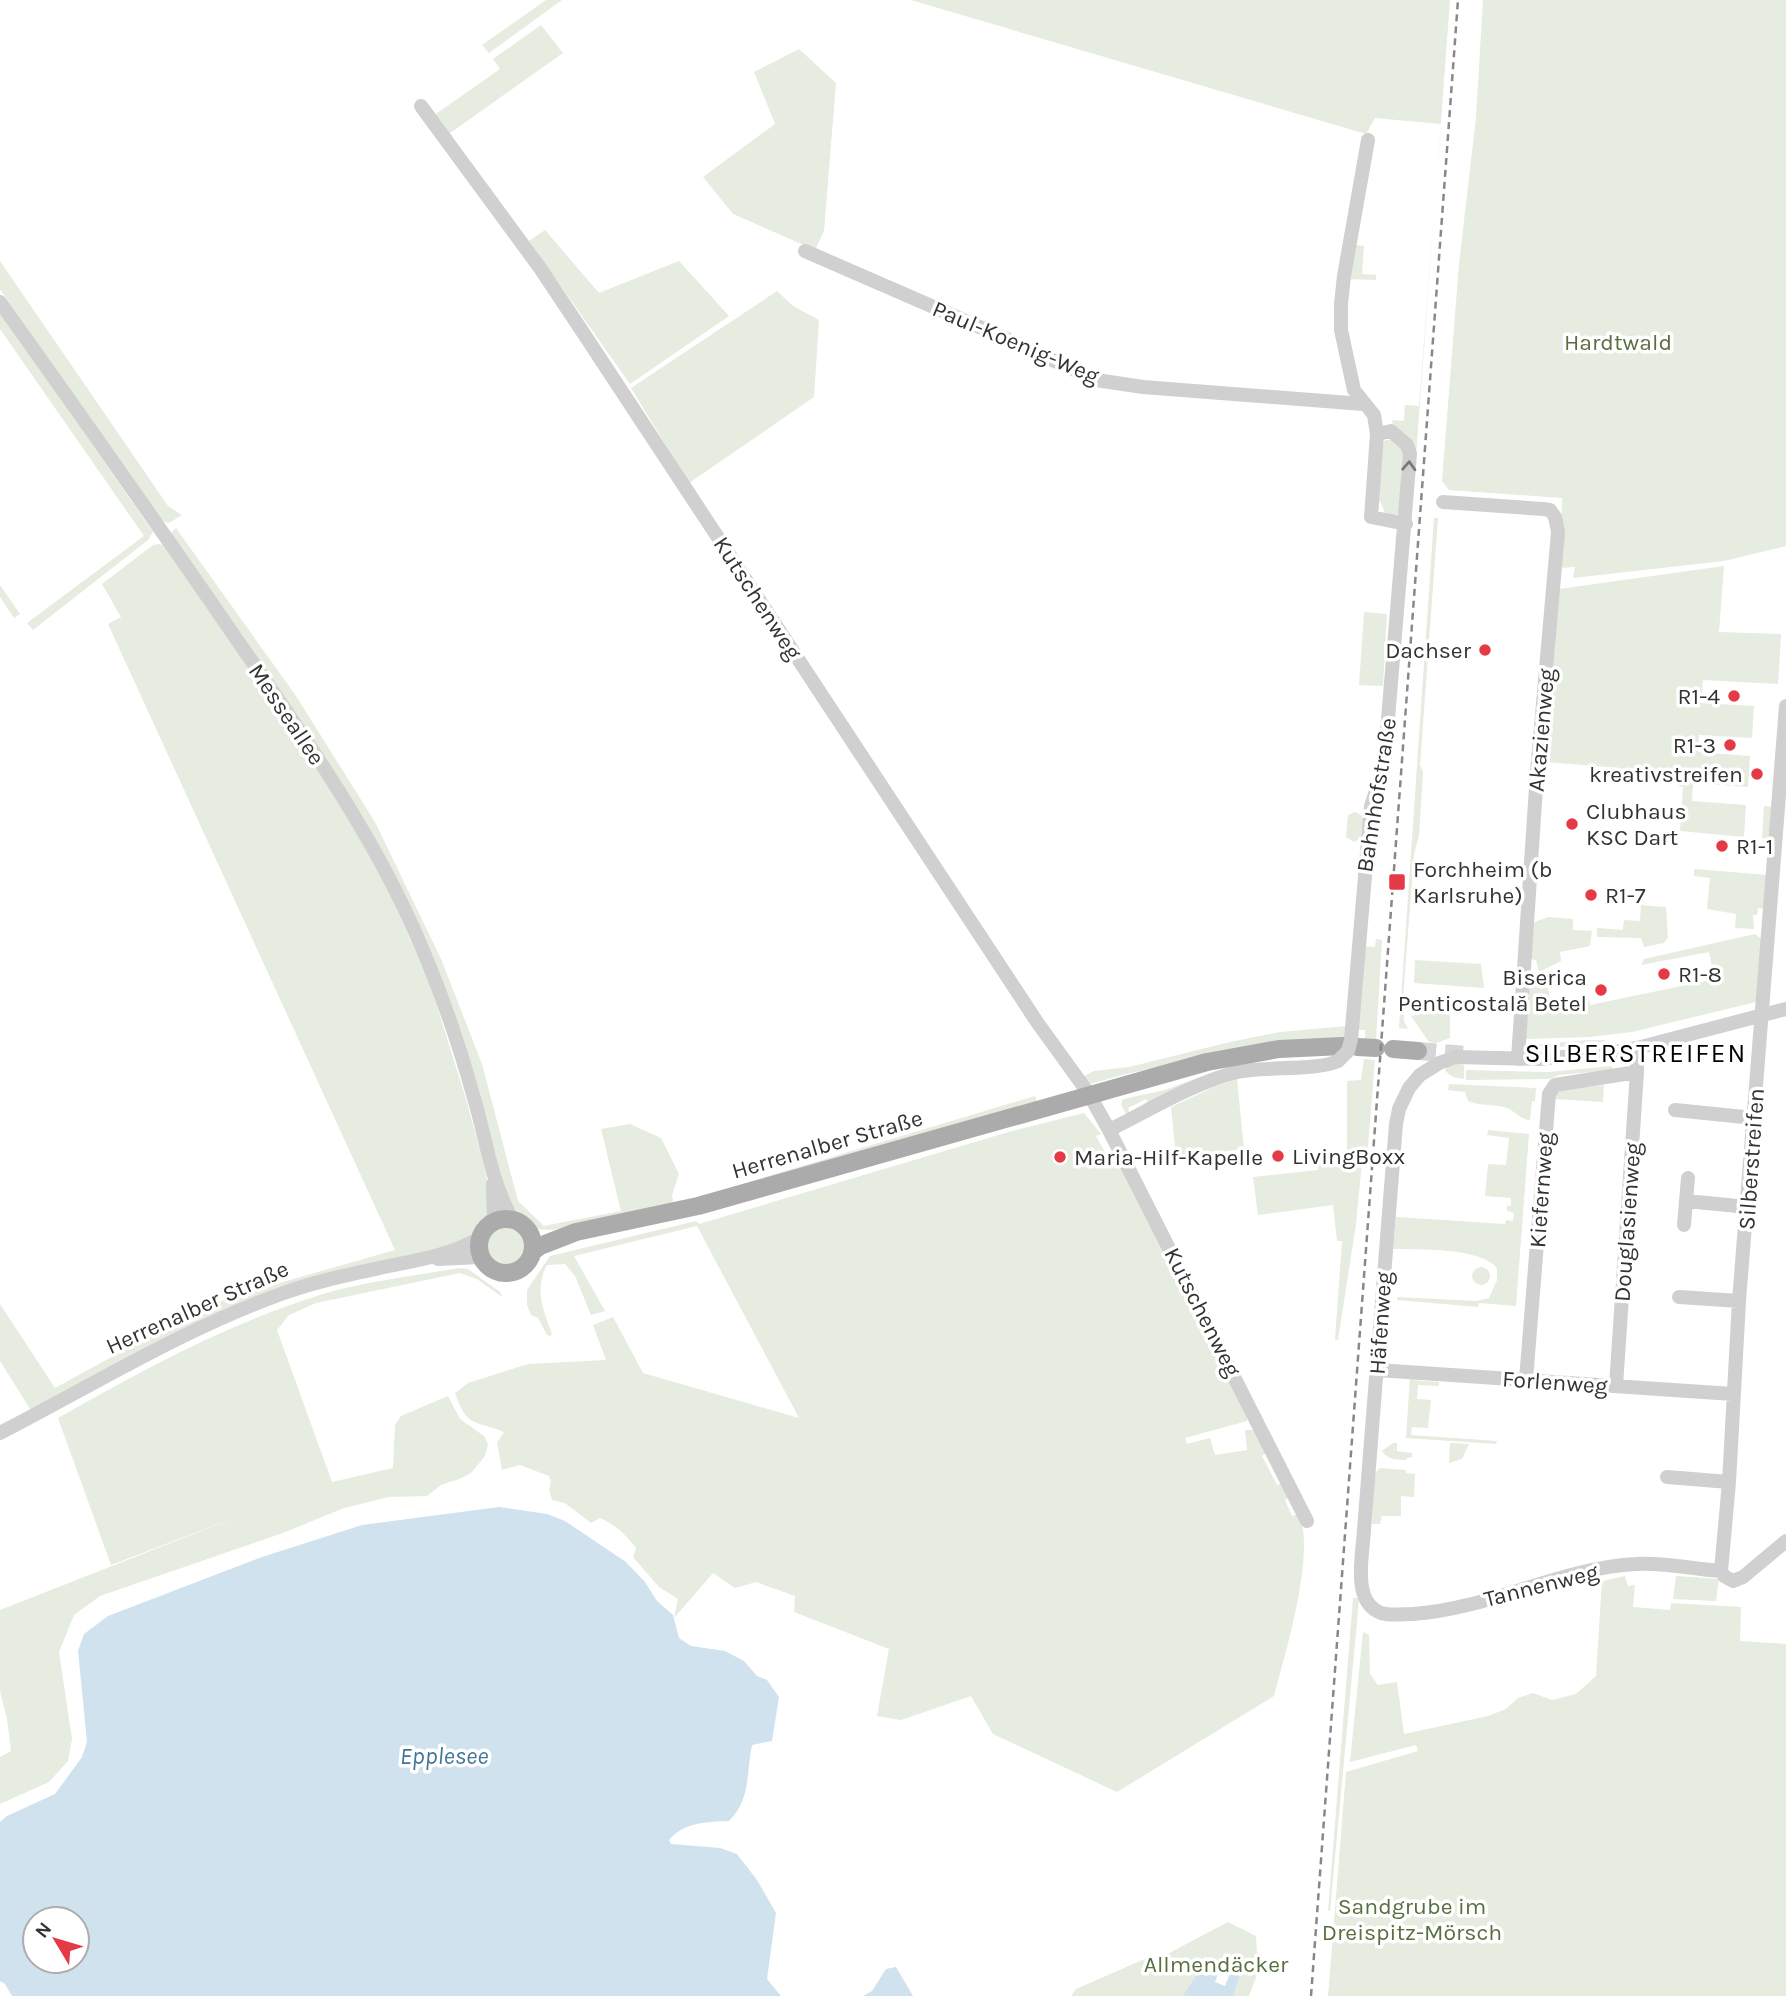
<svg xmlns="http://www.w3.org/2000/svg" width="1786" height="1996" font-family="Karla,sans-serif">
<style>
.green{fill:#e6ecdf}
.water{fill:#cfe2ee;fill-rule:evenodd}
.pier{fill:#fff}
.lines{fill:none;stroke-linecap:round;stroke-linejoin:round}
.major-tunnel{stroke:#d6d6d6;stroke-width:18;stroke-dasharray:18 9;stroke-linecap:butt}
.minor{stroke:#d0d0d0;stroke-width:14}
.major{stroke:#ababab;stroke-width:18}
.rail{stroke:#888;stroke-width:2.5;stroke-dasharray:7 5;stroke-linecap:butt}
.minor-bridge{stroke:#d0d0d0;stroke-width:14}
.oneway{stroke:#7a7a7a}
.poi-dot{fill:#e63946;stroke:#fff;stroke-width:2.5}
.labels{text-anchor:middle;stroke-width:7;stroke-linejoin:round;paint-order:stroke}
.street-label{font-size:23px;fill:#333;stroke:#fff}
.park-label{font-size:23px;fill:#56703f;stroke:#fff}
.poi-label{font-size:23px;fill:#333;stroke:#fff;text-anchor:start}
.water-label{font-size:24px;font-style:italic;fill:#3f7597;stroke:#fff}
.quarter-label{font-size:26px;letter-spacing:2px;fill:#000;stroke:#fff}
</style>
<rect width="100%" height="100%" fill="#fff"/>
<path class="green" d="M546 0H562L489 53 482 45Z
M911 0H1450L1406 590 1412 460 1393 426 1392 420 1404 421 1405 405 1419 406 1441 124 1375 118 1366 134Z
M1483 0H1786V546L1724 561 1573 578 1575 567 1560 568 1562 498 1449 490 1442 481 1459 264 1476 117Z
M541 25 563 53 446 136 433 116 500 69 493 59Z
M799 49 836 83 824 231 815 250 733 214 703 177 775 124 754 72Z
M545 230 599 293 679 261 729 316 630 384 529 241Z
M1356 245 1364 246 1362 274 1376 275V280L1345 279Z
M0 261 168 506 182 515 169 523 160 520 0 289Z
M777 291 793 306 819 320 814 397 689 483 631 388Z
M0 312 153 532 148 540 33 630 27 623 144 536 0 329Z
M1386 440H1391L1404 451 1400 511 1396 515H1386L1379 499 1382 443Z
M1434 518H1438L1420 765 1423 772 1419 835 1414 855 1403 998 1404 1021 1408 1029 1399 1028Z
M176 528 296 696 375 822 441 959 482 1064 518 1201 544 1226 621 1211 601 1129 630 1124 661 1138 679 1174 672 1195 673 1202 679 1203 1035 1096 1037 1102 770 1181 661 1209 552 1230 535 1229 509 1207 481 1098 461 1034 442 982 383 855 347 793 294 712 172 538V532Z
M159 544 163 545 296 737 352 824 391 896 430 984 467 1102 485 1170 491 1204 490 1214 471 1240 292 1285 32 1412 0 1361V1304L55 1388 181 1319 234 1296 395 1250 108 624 121 617 102 584 153 545Z
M1724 566 1719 632 1781 634 1778 684 1703 680 1701 703 1754 706 1752 738 1699 735 1698 752 1750 756 1748 787 1693 783 1692 801 1746 805 1744 837 1680 831 1683 787 1678 786 1680 773 1546 762 1559 589Z
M0 585 20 614 14 618 0 597Z
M1364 612 1387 614 1383 686 1359 685Z
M1764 806 1772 807 1770 839 1762 838Z
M1355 812 1364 817 1362 838 1354 842 1346 837 1348 815Z
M1694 869 1768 875 1765 909 1758 908 1757 915H1753L1754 929 1735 928 1736 914 1707 909 1710 878 1694 876Z
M1641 905 1666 907 1668 938 1664 943 1644 947 1641 938 1597 937V928L1623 930 1624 920 1640 921Z
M1548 917 1573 919V930L1592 931 1590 946 1560 952 1561 961 1539 972 1536 960 1531 959 1532 923Z
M1755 934 1763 940 1756 1002 1632 1032 1589 1037 1526 1039 1530 984 1546 978 1551 1005 1588 996 1590 1005 1715 979 1709 952 1641 965 1644 959Z
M1376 939 1382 940 1376 1040H1365V1030H1358L1363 946 1375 947Z
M1415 960 1481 964 1484 988 1414 983Z
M1450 1008V1038L1436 1043 1429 1042 1411 1016Z
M1347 1026 1346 1040 1234 1050 1122 1075 1090 1084 1084 1076 1094 1071 1129 1067 1230 1042 1280 1032Z
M1588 1040H1604L1606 1042 1540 1049 1539 1044Z
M1364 1059 1375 1060 1367 1158 1362 1161 1356 1224 1338 1340 1335 1339 1342 1241H1337L1333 1205 1258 1215 1253 1177 1318 1170 1317 1156 1347 1154V1081L1361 1080Z
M1457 1064 1464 1065V1079L1453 1077 1445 1071 1446 1067Z
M1612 1066 1613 1070 1559 1075 1549 1079 1466 1080V1070L1549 1072Z
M1197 1078 1200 1079 1150 1106 1146 1099 1128 1108 1130 1115 1127 1116 1121 1104 1123 1099 1165 1090Z
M1237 1079 1244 1149 1176 1158 1171 1107 1216 1086Z
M1449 1084 1536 1088 1535 1101H1532L1530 1120C1520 1119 1518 1114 1509 1109 1497 1103 1481 1107 1468 1101L1465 1092 1448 1090Z
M1604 1085 1603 1102 1555 1099 1556 1090Z
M1084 1113 1101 1134 1096 1136 1109 1160 1117 1157 1248 1413 1247 1421 1185 1438 1187 1444 1210 1438 1215 1455 1247 1450 1245 1430H1256L1267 1452 1262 1456 1277 1485 1283 1482 1290 1497 1285 1500 1292 1516 1299 1514C1316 1553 1285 1654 1274 1696L1117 1792 993 1734 971 1696 901 1720 877 1716 889 1649 794 1612 795 1596 756 1582 735 1588 713 1573 674 1618 678 1599 659 1587 633 1557 636 1548C625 1534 616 1525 600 1518L591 1523 565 1503 552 1500 549 1490 551 1482 549 1476 520 1465 502 1470 497 1443 504 1432C473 1419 468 1429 455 1393L468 1383 528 1364 606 1360 593 1325 613 1317 643 1373 799 1418 697 1226 574 1256 605 1311 591 1315 575 1276 565 1264 547 1265C534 1290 543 1309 552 1334L550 1336 547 1335 538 1318 531 1315 527 1305V1290L550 1256 696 1221 699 1224 1012 1131Z
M1488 1130 1529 1134 1516 1306 1479 1303 1478 1307 1397 1300V1297L1477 1301 1489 1298 1497 1280V1268C1478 1247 1422 1250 1393 1249L1396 1217 1505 1224 1506 1220 1513 1221 1514 1213 1507 1211V1206H1511V1198L1485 1196 1488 1164 1506 1165 1509 1138 1487 1135Z
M484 1245a22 22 0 1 1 44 0a22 22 0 1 1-44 0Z
M1472 1276a9 9 0 1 1 18 0a9 9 0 1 1-18 0Z
M459 1268 468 1269 500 1292 502 1297 477 1279 460 1273 316 1303 289 1315 277 1330 332 1482 393 1468 395 1425 401 1416 448 1396 460 1419 484 1436 488 1444 485 1456 472 1472 462 1478 441 1485 427 1496 389 1497 344 1508 283 1533 100 1596 74 1615 59 1652 72 1739 68 1761 49 1782 0 1804V1757L11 1751 7 1719 0 1691V1610L247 1513 111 1565 58 1418C144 1369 229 1323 323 1294 367 1281 414 1276 459 1268Z
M1410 1376 1413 1380 1439 1382V1386L1418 1385 1417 1399 1431 1400 1428 1428 1412 1427 1411 1435 1497 1441 1496 1444 1406 1438Z
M1393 1443H1397V1451L1412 1453V1457L1407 1458V1460C1397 1460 1388 1460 1382 1451Z
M1450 1443 1469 1444 1462 1459 1449 1463Z
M1380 1468 1406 1470V1473L1415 1474 1414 1497 1401 1496V1516H1382L1380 1524H1372L1374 1474Z
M1625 1576 1628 1586 1635 1585 1633 1607 1670 1610 1671 1603 1741 1607 1740 1641 1786 1644V1996H1328L1346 1772 1418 1751 1416 1745 1350 1762 1363 1632 1369 1635 1370 1674 1378 1685 1397 1682 1404 1734 1488 1716 1506 1709 1518 1698 1533 1693 1552 1700 1576 1694 1596 1676 1602 1581Z
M1676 1576 1719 1579 1716 1601 1673 1599Z
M1353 1598H1359L1358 1611 1330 1911H1328Z
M1228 1922 1256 1936 1258 1972 1249 1996H1071L1076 1989 1147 1958 1156 1960Z"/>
<path class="water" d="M499 1507 547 1514 565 1521 626 1562 645 1582 657 1601 673 1615 679 1638 691 1646 725 1651 744 1661 757 1676 767 1680 779 1697 772 1741 752 1745C746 1774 751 1799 729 1821 707 1822 684 1822 669 1840L671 1844 720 1848 737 1854 757 1880 776 1913 767 1979 781 1996H12L5 1984 0 1981V1822L7 1816 55 1794 82 1757 87 1742 78 1651 84 1634 108 1616 262 1557 362 1525ZM35 1919H77V1961H35Z
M1222 1957 1234 1963 1239 1977 1233 1996H1183L1199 1971Z
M896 1967 913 1996H863L872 1991 886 1969Z"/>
<path class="pier" d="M1228 1957 1232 1958 1230 1964 1233 1965 1225 1986 1215 1982 1223 1961 1226 1962Z"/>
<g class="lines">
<path class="major-tunnel" d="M1418 1051 1467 1055"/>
<path class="minor" d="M421 106 540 268 584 334 1037 1022 1089 1094 1109 1130 1307 1521
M1368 140 1344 276 1341 304V330L1354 390 1374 415 1377 434 1371 517 1406 524
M805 251 998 335 1096 380 1143 387 1363 404
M0 302C79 413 158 525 235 637 296 725 358 812 404 908 433 969 456 1033 474 1098 486 1138 491 1182 512 1219
M1443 502 1543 509 1550 510 1555 517 1558 532 1537 772 1518 1059
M1351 1040 1371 806 1384 767 1410 454 1407 445 1391 431 1377 434
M1675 1110 1754 1118
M1109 1130C1150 1110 1193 1083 1237 1072 1265 1066 1317 1071 1338 1061
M493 1184 494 1222
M1686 1201 1748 1207
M1684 1225 1688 1178
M438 1259 481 1257
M1679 1297 1739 1301
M1377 1370 1733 1394
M1526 1380 1549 1094 1555 1085 1637 1072
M1616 1386 1637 1072V1048
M0 1433C93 1385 182 1330 281 1294 316 1281 352 1274 389 1266 420 1260 453 1254 480 1238
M1667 1477 1729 1482
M1721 1571C1694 1569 1662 1562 1636 1564 1560 1568 1489 1609 1413 1614 1403 1614 1391 1616 1381 1613 1351 1602 1363 1554 1364 1530L1396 1124 1399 1109 1409 1088 1420 1075 1439 1063 1456 1057 1540 1059 1609 1053 1637 1048 1786 1009
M1721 1571 1729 1482 1739 1301 1786 706
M1721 1571 1724 1576 1733 1581 1743 1577 1786 1541"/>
<path class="major" d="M1357 1047 1376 1048
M1393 1049 1418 1051
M479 1246a27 27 0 1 1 54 0a27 27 0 1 1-54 0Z
M532 1252 540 1246 576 1232 698 1206 1207 1062 1279 1049 1343 1046"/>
<path class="rail" d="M1311 1996 1458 0"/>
<path class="minor-bridge" d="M1338 1061 1348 1051 1351 1040"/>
</g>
<defs><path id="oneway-chevron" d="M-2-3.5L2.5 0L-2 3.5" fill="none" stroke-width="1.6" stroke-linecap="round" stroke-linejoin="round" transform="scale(1.75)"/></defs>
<use class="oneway" href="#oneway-chevron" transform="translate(1409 466) rotate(-87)"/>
<g class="poi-dot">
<circle cx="1485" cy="650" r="7"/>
<circle cx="1734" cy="696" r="7"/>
<circle cx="1730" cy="745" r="7"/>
<circle cx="1757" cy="774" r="7"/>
<circle cx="1572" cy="824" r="7"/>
<circle cx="1722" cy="846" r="7"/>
<rect x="1388" y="873" width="18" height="18" rx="3.5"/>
<circle cx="1591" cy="895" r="7"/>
<circle cx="1664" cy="974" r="7"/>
<circle cx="1601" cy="990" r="7"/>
<circle cx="1278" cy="1156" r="7"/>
<circle cx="1060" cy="1157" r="7"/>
</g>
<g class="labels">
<g class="street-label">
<text transform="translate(1016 342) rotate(23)" y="8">Paul-Koenig-Weg</text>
<text transform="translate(758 598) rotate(57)" y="8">Kutschenweg</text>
<text transform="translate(287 714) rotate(56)" y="8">Messeallee</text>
<text transform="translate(1541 730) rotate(-85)" y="8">Akazienweg</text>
<text transform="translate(1376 795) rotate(-81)" y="8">Bahnhofstraße</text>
<text transform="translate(827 1144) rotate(-16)" y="8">Herrenalber Straße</text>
<text transform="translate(1751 1159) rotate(-86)" y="8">Silberstreifen</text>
<text transform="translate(1541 1190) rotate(-86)" y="8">Kiefernweg</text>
<text transform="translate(1627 1222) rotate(-86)" y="8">Douglasienweg</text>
<text transform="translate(197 1307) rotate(-24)" y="8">Herrenalber Straße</text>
<text transform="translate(1203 1312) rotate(63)" y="8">Kutschenweg</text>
<text transform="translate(1380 1323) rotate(-86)" y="8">Häfenweg</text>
<text transform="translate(1555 1382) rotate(4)" y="8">Forlenweg</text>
<text transform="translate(1541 1585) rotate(-14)" y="8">Tannenweg</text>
</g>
<g class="park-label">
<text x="1618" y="350">Hardtwald</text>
<text x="1412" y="1914">Sandgrube im<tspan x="1412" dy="26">Dreispitz-Mörsch</tspan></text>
<text x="1216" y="1972">Allmendäcker</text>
</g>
<g class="poi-label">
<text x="1471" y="658" text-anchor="end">Dachser</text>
<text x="1720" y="704" text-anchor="end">R1-4</text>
<text x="1716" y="753" text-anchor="end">R1-3</text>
<text x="1743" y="782" text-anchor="end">kreativstreifen</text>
<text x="1586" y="819">Clubhaus<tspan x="1586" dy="26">KSC Dart</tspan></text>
<text x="1736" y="854">R1-1</text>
<text x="1413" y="877">Forchheim (b<tspan x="1413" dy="26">Karlsruhe)</tspan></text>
<text x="1605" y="903">R1-7</text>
<text x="1678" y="982">R1-8</text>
<text x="1587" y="985" text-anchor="end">Biserica<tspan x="1587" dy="26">Penticostală Betel</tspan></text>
<text x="1292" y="1164">LivingBoxx</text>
<text x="1074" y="1165">Maria-Hilf-Kapelle</text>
</g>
<g class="water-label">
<text x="444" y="1764">Epplesee</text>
</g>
<g class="quarter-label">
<text x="1636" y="1062">SILBERSTREIFEN</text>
</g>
</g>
<g transform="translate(56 1940) rotate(308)"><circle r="33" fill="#ffffff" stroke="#adadad" stroke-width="2"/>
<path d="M0-5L12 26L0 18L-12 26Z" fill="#e63946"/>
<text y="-10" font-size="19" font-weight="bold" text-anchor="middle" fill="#333333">N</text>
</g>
</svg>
